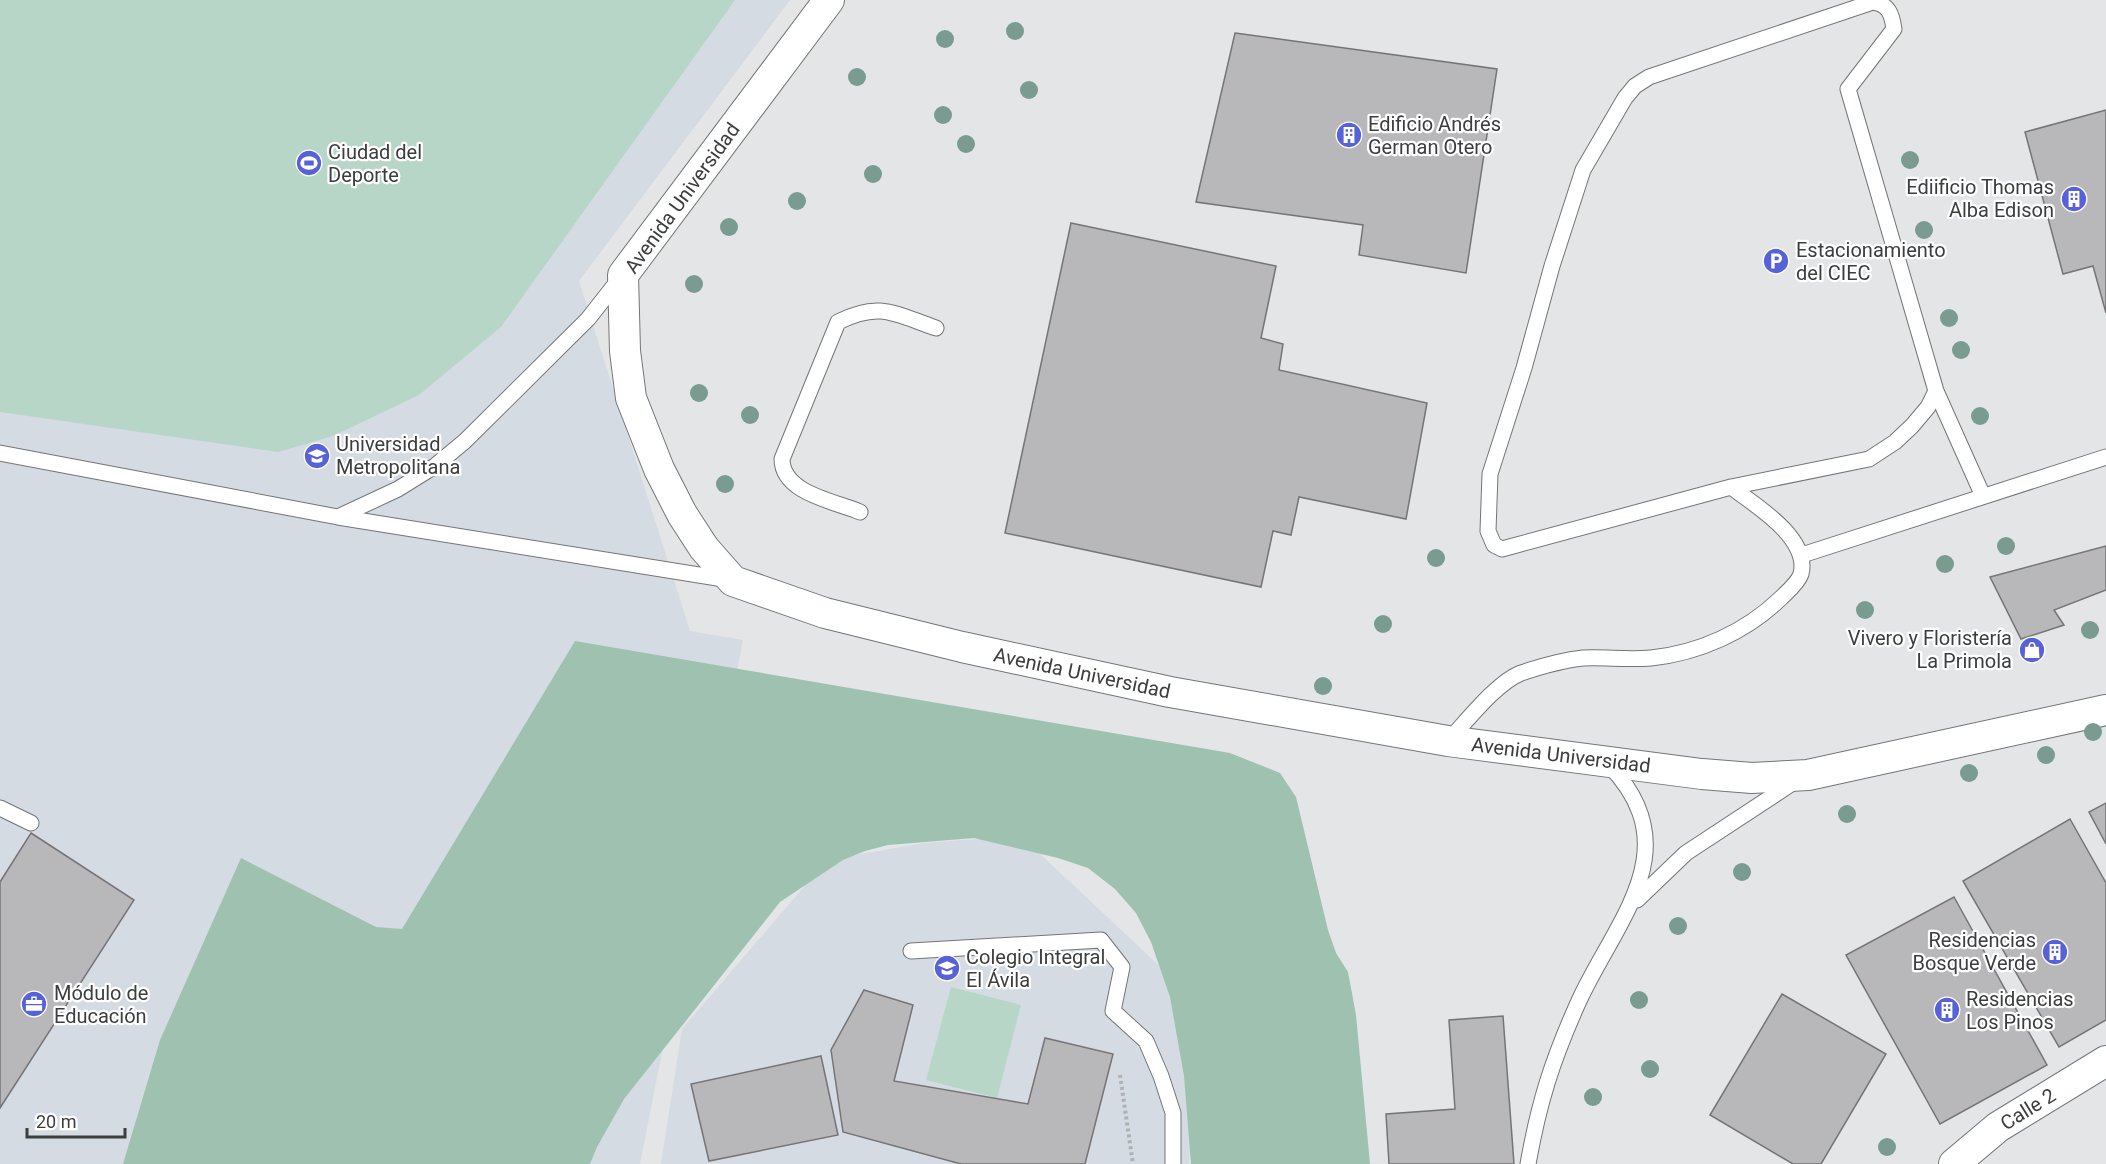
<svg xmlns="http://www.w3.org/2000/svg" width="2106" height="1164" font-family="Roboto,sans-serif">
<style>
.built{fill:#d4dbe3}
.green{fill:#b8d6c7}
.forest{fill:#9fc1b0}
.building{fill:#b8b7b9;stroke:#767477;stroke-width:1.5}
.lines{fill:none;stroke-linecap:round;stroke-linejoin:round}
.service-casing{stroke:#737577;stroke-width:17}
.minor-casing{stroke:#737577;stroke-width:32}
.path{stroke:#afb1b3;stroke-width:4;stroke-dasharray:3 3;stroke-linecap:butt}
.service{stroke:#fff;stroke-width:15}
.minor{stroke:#fff;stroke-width:30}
.tree{fill:#7a9b8f}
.labels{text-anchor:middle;stroke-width:4.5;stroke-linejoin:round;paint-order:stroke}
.poi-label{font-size:20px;fill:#3c3d3e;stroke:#fff;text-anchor:start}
.street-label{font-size:20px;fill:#3c3d3e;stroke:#fff}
</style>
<rect width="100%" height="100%" fill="#e3e5e7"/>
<path class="built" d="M0 0H790L579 281 690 631 743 640 640 1164H0Z
M1021 836 1200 1004 1189 1164H661L682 1029 827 860 924 843Z"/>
<path class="green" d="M0 0H735L501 327 419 395 333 436 278 452 0 412Z
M951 987 1021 1005 997 1098 926 1080Z"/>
<path class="forest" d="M575 641 1230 753 1280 773 1296 797 1328 930 1336 953 1348 972 1356 1015 1370 1164H1191L1184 1076 1170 997 1151 942 1136 913 1115 889 1088 868 1058 858 974 838 888 845 865 851 843 860 780 902 624 1099 597 1147 590 1164H123L160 1040 241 858 376 927 402 929Z"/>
<path class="building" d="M1235 33 1497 69 1466 273 1359 255 1363 225 1196 202Z
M2106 110V313L2093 266 2063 274 2025 132Z
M1071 223 1276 266 1261 338 1283 344 1279 370 1427 403 1406 519 1299 497 1291 535 1273 531 1261 587 1005 533Z
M2106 546V590L2054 610 2064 625 2021 639 1990 577Z
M2106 803V844L2089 812Z
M2070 819 2106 883V1020L2059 1047 1963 881Z
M31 833 134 900 0 1108V882Z
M1954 897 2047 1065 1940 1124 1846 955Z
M864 990 913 1005 894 1081 1028 1104 1045 1038 1113 1054 1085 1164H961L843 1132 831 1050Z
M1782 994 1886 1054 1821 1164H1793L1710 1115Z
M1503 1016 1514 1164H1389L1386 1114 1455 1109 1449 1020Z
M821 1056 838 1135 709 1161 691 1084Z"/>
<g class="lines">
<g class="service-casing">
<path id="service" d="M1873 2C1889 4 1892 15 1894 29L1848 89 1936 391 1928 407 1912 426 1895 442 1869 459 1731 487 1502 549 1494 545 1488 531 1490 474 1524 368 1552 266 1583 170 1625 98 1635 86 1649 77Z
M1936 391 1983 496
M0 453 338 517 730 580
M860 512C834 501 782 493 782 459L838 322C880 301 895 314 936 328
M338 517 398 489 435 466 465 441 588 319 621 277
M1802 555 2106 457
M1448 741C1467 721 1496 683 1521 673 1539 667 1564 660 1583 658 1605 657 1628 660 1651 658 1699 653 1746 632 1781 598 1787 592 1798 583 1801 574 1810 538 1755 505 1731 487
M0 808 31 823
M1637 900 1686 853 1794 782
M911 951 1101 940 1122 967 1113 1011 1146 1041 1161 1076 1173 1113V1164
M1528 1164C1539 1102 1552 1061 1578 1003 1615 921 1691 849 1608 764"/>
</g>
<g class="minor-casing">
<path id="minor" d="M829 0 623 275 625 351 631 398 659 469 682 514 704 548 733 581 825 613 962 647 1170 692 1448 741 1702 774 1752 778 1808 775 2106 710
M1954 1164 1998 1127 2106 1061"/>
</g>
<path class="path" d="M1120 1075 1133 1164"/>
<use href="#service" class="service"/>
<use href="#minor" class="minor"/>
</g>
<g class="tree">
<circle cx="1015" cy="31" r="9"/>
<circle cx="945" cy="39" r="9"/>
<circle cx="857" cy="77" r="9"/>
<circle cx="1029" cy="90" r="9"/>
<circle cx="943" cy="115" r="9"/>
<circle cx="966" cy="144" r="9"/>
<circle cx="1910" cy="160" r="9"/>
<circle cx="873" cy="174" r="9"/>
<circle cx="797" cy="201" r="9"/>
<circle cx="729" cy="227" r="9"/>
<circle cx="1924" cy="230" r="9"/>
<circle cx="694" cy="284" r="9"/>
<circle cx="1949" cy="318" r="9"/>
<circle cx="1961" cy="350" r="9"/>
<circle cx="699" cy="393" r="9"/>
<circle cx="750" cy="415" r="9"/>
<circle cx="1980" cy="416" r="9"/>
<circle cx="725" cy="484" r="9"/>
<circle cx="2006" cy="546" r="9"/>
<circle cx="1436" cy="558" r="9"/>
<circle cx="1945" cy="564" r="9"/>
<circle cx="1865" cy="610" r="9"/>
<circle cx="1383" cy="624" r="9"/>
<circle cx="2090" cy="630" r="9"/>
<circle cx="1323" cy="686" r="9"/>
<circle cx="2093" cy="732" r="9"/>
<circle cx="2046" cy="755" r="9"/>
<circle cx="1969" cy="773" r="9"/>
<circle cx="1847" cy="814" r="9"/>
<circle cx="1742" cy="872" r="9"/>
<circle cx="1678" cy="926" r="9"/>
<circle cx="1639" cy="1000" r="9"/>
<circle cx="1650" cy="1069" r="9"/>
<circle cx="1593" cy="1097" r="9"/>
<circle cx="1887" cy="1147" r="9"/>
</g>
<defs>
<g id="building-disc" transform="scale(1.35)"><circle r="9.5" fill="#5761d8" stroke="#fff"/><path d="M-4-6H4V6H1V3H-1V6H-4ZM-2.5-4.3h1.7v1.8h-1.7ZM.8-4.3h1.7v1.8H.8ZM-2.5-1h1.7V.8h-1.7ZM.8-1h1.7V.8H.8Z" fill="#fff"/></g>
<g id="stadium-disc" transform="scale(1.35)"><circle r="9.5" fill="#5761d8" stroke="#fff"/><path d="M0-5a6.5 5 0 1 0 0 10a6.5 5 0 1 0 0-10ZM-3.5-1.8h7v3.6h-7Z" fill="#fff"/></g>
<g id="parking-disc" transform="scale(1.35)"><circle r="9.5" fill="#5761d8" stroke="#fff"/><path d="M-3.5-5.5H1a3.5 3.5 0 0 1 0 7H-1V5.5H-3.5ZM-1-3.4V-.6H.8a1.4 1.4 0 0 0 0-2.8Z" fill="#fff"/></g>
<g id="university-disc" transform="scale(1.35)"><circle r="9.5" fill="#5761d8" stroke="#fff"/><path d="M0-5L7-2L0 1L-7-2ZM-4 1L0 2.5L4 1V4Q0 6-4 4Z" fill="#fff"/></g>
<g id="shop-disc" transform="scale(1.35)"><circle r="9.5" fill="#5761d8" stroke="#fff"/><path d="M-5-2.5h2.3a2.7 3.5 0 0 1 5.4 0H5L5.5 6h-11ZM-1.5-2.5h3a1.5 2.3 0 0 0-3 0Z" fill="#fff"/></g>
<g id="school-disc" transform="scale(1.35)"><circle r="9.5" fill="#5761d8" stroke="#fff"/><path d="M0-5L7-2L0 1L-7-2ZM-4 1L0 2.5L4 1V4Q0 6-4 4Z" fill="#fff"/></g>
<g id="office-disc" transform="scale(1.35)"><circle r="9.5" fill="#5761d8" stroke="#fff"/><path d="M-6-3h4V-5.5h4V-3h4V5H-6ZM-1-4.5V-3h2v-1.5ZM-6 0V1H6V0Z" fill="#fff"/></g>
</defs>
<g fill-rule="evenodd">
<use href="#building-disc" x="1349" y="135"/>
<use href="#stadium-disc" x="309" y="163"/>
<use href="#building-disc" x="2074" y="199"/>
<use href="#parking-disc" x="1776" y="261"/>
<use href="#university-disc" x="317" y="456"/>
<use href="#shop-disc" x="2032" y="650"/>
<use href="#building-disc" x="2055" y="952"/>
<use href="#school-disc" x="947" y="968"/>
<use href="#office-disc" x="34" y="1004"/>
<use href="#building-disc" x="1947" y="1010"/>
</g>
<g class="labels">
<g class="poi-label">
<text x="1368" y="131">Edificio Andrés<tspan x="1368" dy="23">German Otero</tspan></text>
<text x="328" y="159">Ciudad del<tspan x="328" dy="23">Deporte</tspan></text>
<text x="2054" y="194" text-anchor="end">Ediificio Thomas<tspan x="2054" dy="23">Alba Edison</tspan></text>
<text x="1796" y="257">Estacionamiento<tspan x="1796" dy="23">del CIEC</tspan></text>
<text x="336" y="451">Universidad<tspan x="336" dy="23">Metropolitana</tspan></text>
<text x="2012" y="645" text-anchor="end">Vivero y Floristería<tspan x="2012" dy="23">La Primola</tspan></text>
<text x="2036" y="947" text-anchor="end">Residencias<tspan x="2036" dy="23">Bosque Verde</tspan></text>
<text x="966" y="964">Colegio Integral<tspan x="966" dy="23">El Ávila</tspan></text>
<text x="54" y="1000">Módulo de<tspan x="54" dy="23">Educación</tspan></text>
<text x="1966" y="1006">Residencias<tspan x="1966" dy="23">Los Pinos</tspan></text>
</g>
<g class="street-label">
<text transform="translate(682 198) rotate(-54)" y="7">Avenida Universidad</text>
<text transform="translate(1082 673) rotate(12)" y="7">Avenida Universidad</text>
<text transform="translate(1561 755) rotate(7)" y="7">Avenida Universidad</text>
<text transform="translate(2028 1109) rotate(-32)" y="7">Calle 2</text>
</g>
</g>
<path d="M27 1128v9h98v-9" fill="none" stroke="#3c3d3e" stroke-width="3"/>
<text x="36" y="1128" font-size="18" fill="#3c3d3e" stroke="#ffffff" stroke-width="4.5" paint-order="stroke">20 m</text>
</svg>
